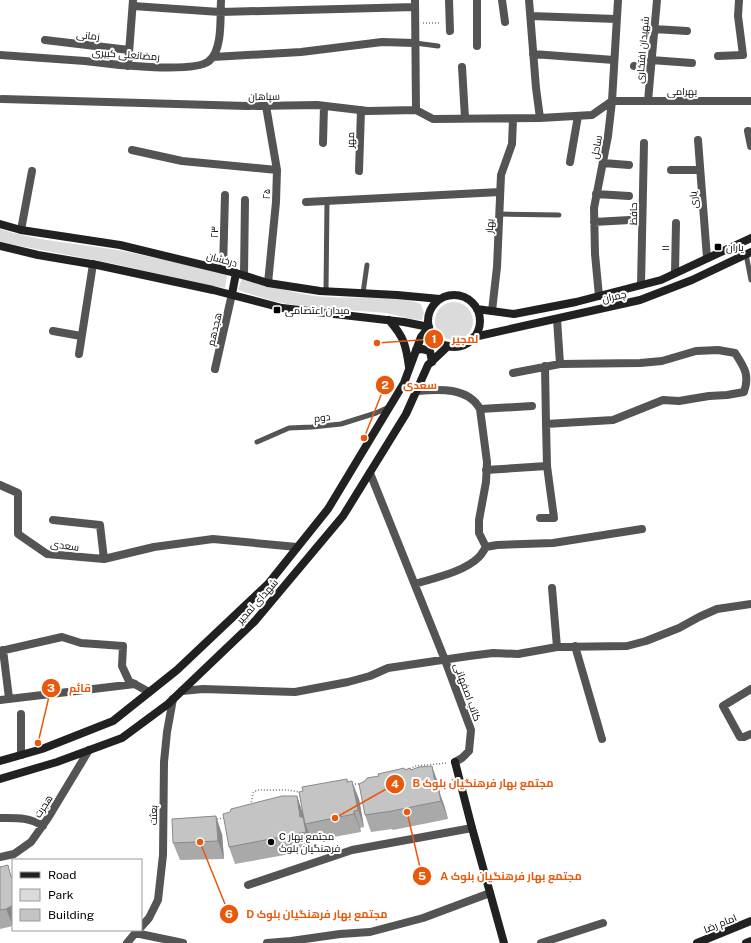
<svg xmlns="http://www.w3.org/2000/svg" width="751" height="943" font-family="'Public Sans',Cairo,sans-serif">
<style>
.green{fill:#dbdbdb}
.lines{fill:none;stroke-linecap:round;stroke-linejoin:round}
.path{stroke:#767676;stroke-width:1.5;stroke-dasharray:1 2;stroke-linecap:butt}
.lane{stroke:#545454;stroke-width:5}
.street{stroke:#545454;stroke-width:8}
.secondary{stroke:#212121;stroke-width:8}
.wall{fill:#a9a9a9}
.shaded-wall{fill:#898989}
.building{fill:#c4c4c4;stroke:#898989}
.poi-dot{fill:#000;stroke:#fff;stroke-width:1.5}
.labels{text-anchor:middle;stroke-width:4;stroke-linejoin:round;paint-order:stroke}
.street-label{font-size:10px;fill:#000;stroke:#fff}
.poi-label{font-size:10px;fill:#000;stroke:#fff;text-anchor:start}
.leader{fill:none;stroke:#e8590c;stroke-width:1.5}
.callout-dot{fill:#e8590c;stroke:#fff;stroke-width:1.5}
.mark-label{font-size:12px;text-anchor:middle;font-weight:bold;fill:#fff}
.callout-label{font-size:11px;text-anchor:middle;font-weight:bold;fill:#e8590c;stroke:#fff;stroke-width:4;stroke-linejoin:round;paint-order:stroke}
</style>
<rect width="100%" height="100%" fill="#fff"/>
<path class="green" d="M0 229C36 241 74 243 111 249 150 256 188 265 227 275L225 288 210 286 115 264 4 243 0 242Z
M242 278C270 286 300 296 329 297 357 299 396 294 421 304L424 313 422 320C410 320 398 315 386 313 356 310 325 310 294 305 275 302 256 296 238 290Z
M435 321a19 19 0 1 1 38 0a19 19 0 1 1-38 0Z"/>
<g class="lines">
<path class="path" d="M423 23H441
M410 769 415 766 447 763
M352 784H361
M251 805 253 793 257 790H287L300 792
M217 819 225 818"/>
<path class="lane" d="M415 43 438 46
M499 214 559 215
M746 254 751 280
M326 291 327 201
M363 293 367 265
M257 442 289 428 312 427 341 424 376 413 389 407"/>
<path class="street" d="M415 0 416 110
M449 0 450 31
M477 0V46
M502 0 505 22
M529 0 536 88 540 118
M133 6 220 12 415 7
M531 16 616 19
M654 29 687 31
M45 40 129 50
M533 54 614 60
M0 55C28 57 57 59 85 61 107 64 194 74 209 61 223 50 220 17 221 0
M718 56 743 55 738 16 739 0
M213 57 301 52 382 42 415 43
M651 60 692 63
M128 66 133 0
M634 66 651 68
M462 67 465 118
M2 99 247 106 317 105 368 111 416 110 433 119 540 118 592 115 612 101H751
M648 101 657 0
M266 106 277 170 276 202 268 283
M748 131 751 146
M698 140 707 258
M323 143 324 106
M132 150 182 161 277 170
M570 162 578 116
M603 163 629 165
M671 170H700
M359 171 361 110
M596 194 629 196
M306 202 500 192
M594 222 630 220
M21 230 32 171
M223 270 225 195
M675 273 676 223
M244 275 245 200
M641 285 644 143
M599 296 595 254 594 208 608 136 612 101 618 0
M492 311 497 267 501 175 512 144 513 119
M557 319 560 364
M53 331 81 336
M79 354 93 264
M545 366 546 424
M215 369 232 294
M513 373 560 364 640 363 662 361 696 351 718 350 735 353C744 367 750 375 744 392L727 395 709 396 679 401 663 400 613 420 546 424 547 466 554 518H540
M417 391C439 389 468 387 480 409L487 462 486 482 479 520V533L486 547 497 545 553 543 642 529
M480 409 532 406
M486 470 547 466
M370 473 445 660 471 730 469 751 462 758 455 762
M0 485 18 493V534L47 554 104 559 154 547 213 539 297 547
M53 520 100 525 104 559
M415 584C434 578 464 572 479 557 482 554 484 550 486 547
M552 588 557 647
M575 646 602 739
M3 650 9 698
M0 651 62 637 81 643 123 646 122 666 129 681 149 692
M751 689 723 706 740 737H744L751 734
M182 691 203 689 295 692 348 682 370 676 388 668 469 656 493 653 518 654 557 647 627 646 646 641 679 628 699 617 717 609 751 604
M0 700 135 684
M21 755V714
M0 818C17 818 28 817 43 826
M0 857 14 854 31 842 48 818 89 750
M248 885 352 850 472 828
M141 927 149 918 158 900 163 855 164 762 167 732 173 699
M135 933 183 943
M127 943 137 931
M267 943 291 941 340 934 370 932 423 918 490 893
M541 943 603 923"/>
<path class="secondary" d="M0 224 21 230 120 245 236 273 268 283 320 291 397 295 440 299
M0 246 38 255 97 265 213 290 282 308 404 322 429 327
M232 294 236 273
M428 321a26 26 0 1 1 52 0a26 26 0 1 1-52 0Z
M477 309 514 314 576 302 599 296 661 280 751 238
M389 320C404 337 406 345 409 367
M474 337 640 300 692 280 751 252
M416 350 422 349 430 351 432 362
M0 761 42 749 113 721 177 670 268 584 328 509 404 383 421 337 429 327
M455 762 472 828 504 943
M0 779 57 762 122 738 168 704 255 621 343 516 406 414 428 365 448 346
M697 943 751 921
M746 943 751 941"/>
</g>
<path class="wall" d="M411 769 438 783 440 794 444 805 448 819 393 830 392 829 371 832 365 815 379 776 405 770Z
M347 779 348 782 359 799 364 827 360 828 361 832 312 841 310 836 312 850 235 864 229 847 230 812 297 796 303 814 305 822Z
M222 834 224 859 180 860 173 843Z
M0 867 13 877V926L0 929Z"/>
<path class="shaded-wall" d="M432 766 438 783 440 794 444 805 448 819 436 788Z
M352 781 359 799 364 827 358 810Z
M297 796 303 814 304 820 310 836 312 850 300 817Z
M354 811 360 828 361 832 354 814Z
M216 816 222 834 224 859 218 841Z
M11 905 13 910V926L6 909Z"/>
<path class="building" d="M432 766 436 788H438L441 801 387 812H385L365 815 359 784 365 781 367 778 379 776 378 774 400 769 404 768 405 770 410 768 411 770 419 767Z
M347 779V782L352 781 358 810 354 811V814L305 824 299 792 303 791 302 787Z
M282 796H297L300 817H303L306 832 229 847 223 814 230 812 231 809 270 799Z
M216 816 218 841 173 843 172 819Z
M8 865 11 877H13V905L6 909 0 910V867Z"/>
<g class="poi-dot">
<rect x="714" y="243" width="8" height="8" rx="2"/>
<rect x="273" y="306" width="8" height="8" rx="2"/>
<circle cx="271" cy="842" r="4"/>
</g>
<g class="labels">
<g class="street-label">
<text transform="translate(88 35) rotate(6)" y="4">زمانی</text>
<text transform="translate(642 50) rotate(-85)" y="4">شهیدان افتخاری</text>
<text transform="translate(126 54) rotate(4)" y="4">رمضانعلی کبیری</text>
<text x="682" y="95">بهرامی</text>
<text transform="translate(264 96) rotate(-1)" y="4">سپاهان</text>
<text transform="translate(350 140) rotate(-88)" y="4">مهر</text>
<text transform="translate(596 147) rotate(-79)" y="4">ساحل</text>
<text transform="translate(266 194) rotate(-88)" y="4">۲۵</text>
<text transform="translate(693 200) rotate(-95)" y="4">یاری</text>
<text transform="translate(633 214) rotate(-89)" y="4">حافظ</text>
<text transform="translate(489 226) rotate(-87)" y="4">بهار</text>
<text transform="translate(214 232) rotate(-88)" y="4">۲۳</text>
<text transform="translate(665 248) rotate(-90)" y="4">۱۱</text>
<text transform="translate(222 259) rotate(15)" y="4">درخشان</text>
<text transform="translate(614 296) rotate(-13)" y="4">چمران</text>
<text transform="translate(214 329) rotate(-77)" y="4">هجدهم</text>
<text transform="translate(322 417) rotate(-7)" y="4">دوم</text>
<text transform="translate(65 545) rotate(8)" y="4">سعدی</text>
<text transform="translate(257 601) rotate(-48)" y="4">شهدای لمجیر</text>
<text transform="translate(468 692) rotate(70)" y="4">کاتب اصفهانی</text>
<text transform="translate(43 806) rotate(-57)" y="4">هجرت</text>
<text transform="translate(153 815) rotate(-89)" y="4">بعثت</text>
<text transform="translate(720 923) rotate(-22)" y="4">امام رضا</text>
</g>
<g class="poi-label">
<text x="726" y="251">یاران</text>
<text x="285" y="314">میدان اعتصامی</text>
<text x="279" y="840">C مجتمع بهار<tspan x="279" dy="12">فرهنگیان بلوک</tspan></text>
</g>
</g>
<path class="leader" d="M377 343L434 339M364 438L385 385M38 743L51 688M335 818L395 784M407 812L422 876M200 842L229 914"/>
<g class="callout-dot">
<circle cx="377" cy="343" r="4"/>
<circle cx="364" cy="438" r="4"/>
<circle cx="38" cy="743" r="4"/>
<circle cx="335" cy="818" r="4"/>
<circle cx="407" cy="812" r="4"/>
<circle cx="200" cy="842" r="4"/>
<circle cx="434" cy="339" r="10"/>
<circle cx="385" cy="385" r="10"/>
<circle cx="51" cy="688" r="10"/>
<circle cx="395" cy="784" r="10"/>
<circle cx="422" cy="876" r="10"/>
<circle cx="229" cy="914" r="10"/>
</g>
<g class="mark-label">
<text x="434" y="343">1</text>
<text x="385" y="389">2</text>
<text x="51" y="692">3</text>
<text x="395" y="788">4</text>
<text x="422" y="880">5</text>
<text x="229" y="918">6</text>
</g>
<g class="callout-label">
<text x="465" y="343">لمجیر</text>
<text x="420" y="389">سعدی</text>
<text x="80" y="692">قائم</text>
<text x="483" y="787">B مجتمع بهار فرهنگیان بلوک</text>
<text x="511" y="880">A مجتمع بهار فرهنگیان بلوک</text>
<text x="317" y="918">D مجتمع بهار فرهنگیان بلوک</text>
</g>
<rect x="12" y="859" width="130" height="72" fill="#ffffff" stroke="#999999"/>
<rect x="20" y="872" width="20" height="6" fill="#212121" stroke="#999999"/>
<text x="48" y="879" font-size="12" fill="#000000">Road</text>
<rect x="20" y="889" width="20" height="12" fill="#dbdbdb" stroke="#999999"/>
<text x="48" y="899" font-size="12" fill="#000000">Park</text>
<rect x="20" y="909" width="20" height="12" fill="#c4c4c4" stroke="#999999"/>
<text x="48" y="919" font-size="12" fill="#000000">Building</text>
</svg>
